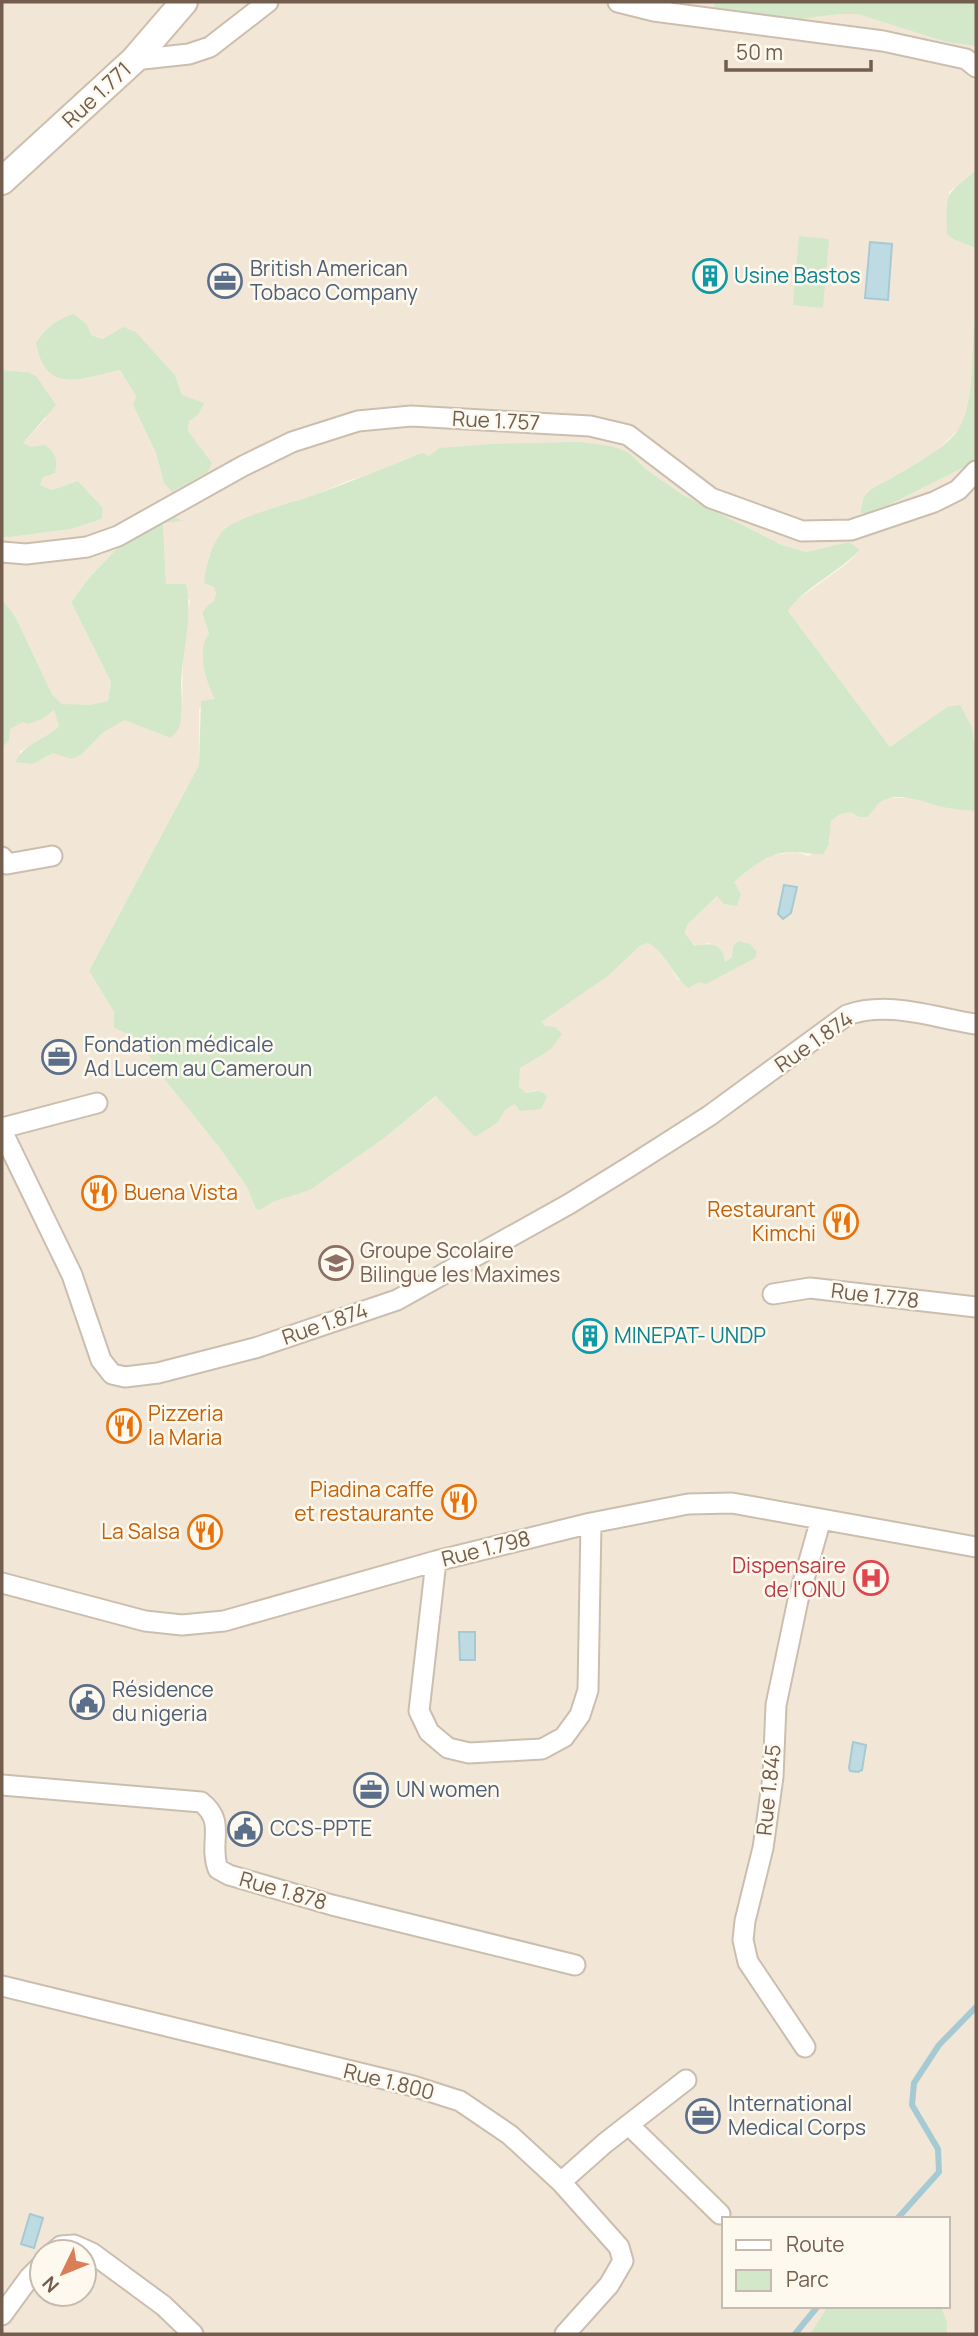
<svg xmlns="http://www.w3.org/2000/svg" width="978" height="2336" font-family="Manrope,sans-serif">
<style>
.residential{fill:#f2e7d7;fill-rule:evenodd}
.green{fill:#d2e8c8}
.water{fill:#bedbe3;stroke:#a5cad4;stroke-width:2}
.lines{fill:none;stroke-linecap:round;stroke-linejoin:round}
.stream{stroke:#a5cad4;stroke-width:6}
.street-casing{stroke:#ccbeaf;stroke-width:23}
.secondary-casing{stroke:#cebead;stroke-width:30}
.street{stroke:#fff;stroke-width:19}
.secondary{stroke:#fff;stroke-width:26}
.labels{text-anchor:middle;stroke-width:5;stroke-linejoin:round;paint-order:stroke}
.street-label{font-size:21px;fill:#735e4e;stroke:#fef9ef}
.service-label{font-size:21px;fill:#4e5e75;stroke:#fef9ef;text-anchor:start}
.culture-label{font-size:21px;fill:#0d838f;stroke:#fef9ef;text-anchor:start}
.food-label{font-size:21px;fill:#c56008;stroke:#fef9ef;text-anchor:end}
.education-label{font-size:21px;fill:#785e54;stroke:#fef9ef;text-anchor:start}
.health-label{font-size:21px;fill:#be3a42;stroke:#fef9ef;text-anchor:end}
</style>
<rect width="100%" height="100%" fill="#fbf5e9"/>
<path class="residential" d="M2 2H714V17L784 21 840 14H858L976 46V170L949 192 955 240 976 248 974 383 967 419 956 432 934 453 868 492 861 503 862 513H867L881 509 976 461V755L972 727 947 707 890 747 788 611 794 602 845 565 860 551 849 542 806 552 782 545 683 495 647 470 628 452 581 442 429 456 418 454 373 474 350 480 317 494 209 555 204 583 214 587 216 594 213 602 202 614 209 634 215 699 199 708V765L89 971 114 1012V1028L137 1038 165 1080 219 1147 247 1187 256 1209 260 1210 273 1202 310 1190 383 1139 437 1096 498 1122 505 1110 537 1090 526 1093 519 1088 520 1068 549 1050 545 1026 540 1022 608 976 640 946 648 943 660 949 678 980 699 982 755 958 733 946 732 957 725 962 710 943 694 946 685 933 687 925 718 895 766 856 796 852 808 856 829 844 831 821 839 815 850 812 859 817 885 798H916L942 806 976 811V2334H947V2322L941 2306H948V2219H724V2306H828L810 2334H2V747L8 741 10 729 17 724 55 710 59 726 51 734 19 752 33 764 53 753 82 754 101 733 125 720 182 717 183 650 190 600 166 584 163 522 182 521 173 516 124 541 88 579 71 602 111 682 108 701 89 705 73 706 62 704 52 694 15 616 2 599V538L71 529 102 519 103 508 78 481 52 490 39 485 43 477 31 447 23 443 46 418 27 372 2 370ZM75 315 87 324 91 335 104 339 136 332 175 375 182 395 198 415 189 420 188 432 212 463 164 483 156 453 133 405 136 396 120 370 108 372ZM42 2252H84V2294H42Z"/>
<path class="green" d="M714 2H976V46L947 42 858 14H840L784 21 714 17Z
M976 170V248L955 240 947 234C946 191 944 197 976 170Z
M799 236 829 239 823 308 793 305Z
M976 313V461L881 509 867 513H861C861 505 862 499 867 493 873 487 883 483 890 479 913 465 938 453 956 433 978 402 969 351 976 313Z
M74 314 87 324 91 335 103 339 123 327 136 332 175 375 182 395 204 403 198 415 189 421 188 431 212 463 208 472 172 492 164 483 156 453 133 405 136 396 120 370C83 377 46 397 36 343 47 327 56 320 74 314Z
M2 370 27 372 36 376 56 405 23 443 31 447 45 445C56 453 58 460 55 473L43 477 40 485 52 490 78 481 103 508 102 519 71 529 2 538Z
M581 442 610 446 628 452 647 470 683 495 782 545 806 552 849 542 860 550C841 570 800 591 788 611L890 747 947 707 960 705 972 727 976 755V811C965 810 953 809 942 807 926 803 898 791 882 801 876 804 873 812 867 817H859L850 812 839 815 831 821 829 844 823 854C812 855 804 852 794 852 767 852 754 866 734 882L741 894 737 906 724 904 717 896 687 925 685 933 694 946C710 943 722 942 725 962L732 957 733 946 739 941 750 944 757 952 755 958 706 984 699 982 688 988C671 974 667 953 648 943L640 946 608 976 541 1022 545 1026 555 1027 562 1034 550 1050 520 1068 519 1087 526 1093C535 1091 541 1089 547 1097L541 1109 520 1111 515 1104 505 1110 498 1122 475 1137 436 1096 383 1139 310 1190 273 1202 260 1210 256 1209 247 1187 219 1147 165 1080 137 1038 114 1028V1012L89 971 199 765 201 701 215 699C206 683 196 649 209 634L202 613 208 605 213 602 216 594 214 587 204 583C206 565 210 547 222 532 235 516 295 503 317 494 351 481 385 469 418 454L423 453 429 456 439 448 491 444Z
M173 516 183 521 163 523 166 584H186C193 614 183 650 181 681 181 694 183 707 181 719 180 728 177 732 171 738L125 720 102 733 82 754 72 759 53 753 33 764 16 762C22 744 46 740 59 726L54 710 42 719 28 724 23 722 10 729 9 741 2 747V599L15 616 52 694 62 704 89 705 108 701 111 682 71 602 88 579 124 541Z
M828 2306H941L947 2322V2334H810Z"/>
<path class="water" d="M870 242 892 244 888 300 865 298Z
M784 885 797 887 791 913 783 919 778 914Z
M459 1632H475V1660H460Z
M853 1742 866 1745 862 1770 858 1772 850 1771 849 1768Z
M30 2214 43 2218 34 2248 21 2244Z"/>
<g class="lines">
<path class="stream" d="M897 2219 939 2172 938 2149 912 2105 914 2083 939 2045 976 2007
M795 2334 818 2306"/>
<g class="street-casing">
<path id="street" d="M618 2 654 11 662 4
M654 11 883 41 966 59 976 67
M134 60 189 54 210 47 268 2
M2 552 26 554 87 547 118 536 243 466 292 442 358 421 411 416 590 426 628 435 711 498 802 531 851 530 934 502 958 490 976 471
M2 857 7 864 52 856
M2 1128 97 1103
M2 1131 72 1275 101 1360 112 1374 125 1377 158 1373 255 1348 397 1300 569 1204 629 1167 709 1116 847 1015C889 1000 934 1018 976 1024
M773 1294 810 1288 976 1307
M436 1561 419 1711 429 1732 448 1748 469 1753 542 1749 564 1737 580 1715 588 1690 591 1523
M2 1583 145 1621 182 1625 224 1621 436 1561 591 1523 688 1504 732 1503 976 1547
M2 1785 201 1802C227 1822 208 1842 218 1869L229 1875 332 1905 575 1965
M2 1986 413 2086 460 2101 510 2135 561 2182 619 2247 623 2261 609 2285 565 2334
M805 2047 748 1962 743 1940 745 1921 763 1848 773 1777 776 1705 798 1600 821 1519
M630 2126 720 2214
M561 2182 605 2143 686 2080
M54 2252 61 2246 74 2245 92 2253 164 2306 193 2334
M2 2315 29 2278 42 2265"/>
</g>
<g class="secondary-casing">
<path id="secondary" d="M2 181 134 60 184 2"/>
</g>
<use href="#street" class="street"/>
<use href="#secondary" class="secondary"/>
</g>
<defs>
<g id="building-ring" transform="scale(1.75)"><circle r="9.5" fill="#fef9ef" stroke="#0f9aa8" stroke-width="1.5"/><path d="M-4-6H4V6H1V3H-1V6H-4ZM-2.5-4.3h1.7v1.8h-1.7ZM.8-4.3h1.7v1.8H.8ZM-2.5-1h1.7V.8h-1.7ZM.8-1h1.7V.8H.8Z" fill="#0f9aa8"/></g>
<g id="office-ring" transform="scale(1.75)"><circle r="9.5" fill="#fef9ef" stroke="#5c6f8a" stroke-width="1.5"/><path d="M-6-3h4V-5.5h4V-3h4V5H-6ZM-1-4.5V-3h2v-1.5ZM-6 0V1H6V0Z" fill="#5c6f8a"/></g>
<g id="restaurant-ring" transform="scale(1.75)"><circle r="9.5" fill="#fef9ef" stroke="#e8710a" stroke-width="1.5"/><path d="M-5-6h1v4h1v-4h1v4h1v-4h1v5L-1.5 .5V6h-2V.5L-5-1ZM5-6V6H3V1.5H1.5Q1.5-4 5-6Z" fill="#e8710a"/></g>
<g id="school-ring" transform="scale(1.75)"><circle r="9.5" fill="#fef9ef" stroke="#8d6e63" stroke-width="1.5"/><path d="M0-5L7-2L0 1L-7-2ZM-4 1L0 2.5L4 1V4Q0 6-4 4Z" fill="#8d6e63"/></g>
<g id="hospital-ring" transform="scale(1.75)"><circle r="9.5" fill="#fef9ef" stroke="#e0444e" stroke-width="1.5"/><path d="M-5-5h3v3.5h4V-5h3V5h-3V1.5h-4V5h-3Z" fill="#e0444e"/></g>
<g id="civic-ring" transform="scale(1.75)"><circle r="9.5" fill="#fef9ef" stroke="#5c6f8a" stroke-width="1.5"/><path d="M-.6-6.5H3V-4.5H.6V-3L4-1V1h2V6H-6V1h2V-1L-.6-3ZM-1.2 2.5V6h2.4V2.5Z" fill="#5c6f8a"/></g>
</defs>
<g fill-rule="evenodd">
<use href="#building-ring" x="710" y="276"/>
<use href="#office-ring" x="225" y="281"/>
<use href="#office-ring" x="59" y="1057"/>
<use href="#restaurant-ring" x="99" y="1193"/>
<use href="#restaurant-ring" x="841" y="1222"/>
<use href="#school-ring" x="336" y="1263"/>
<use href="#building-ring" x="590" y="1336"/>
<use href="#restaurant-ring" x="124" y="1426"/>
<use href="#restaurant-ring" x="459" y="1502"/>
<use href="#restaurant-ring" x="205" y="1532"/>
<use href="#hospital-ring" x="871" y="1578"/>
<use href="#civic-ring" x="87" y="1702"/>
<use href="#office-ring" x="371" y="1790"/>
<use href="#civic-ring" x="245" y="1829"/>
<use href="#office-ring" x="703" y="2116"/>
</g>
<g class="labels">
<g class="street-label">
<text transform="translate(97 95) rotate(-43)" y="7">Rue 1.771</text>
<text transform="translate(496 421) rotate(3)" y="7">Rue 1.757</text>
<text transform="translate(814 1042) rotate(-35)" y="7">Rue 1.874</text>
<text transform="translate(875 1296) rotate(7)" y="7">Rue 1.778</text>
<text transform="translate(325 1324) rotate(-19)" y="7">Rue 1.874</text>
<text transform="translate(486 1549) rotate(-14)" y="7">Rue 1.798</text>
<text transform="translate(769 1790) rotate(-84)" y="7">Rue 1.845</text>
<text transform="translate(283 1891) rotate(16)" y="7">Rue 1.878</text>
<text transform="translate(389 2082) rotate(14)" y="7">Rue 1.800</text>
</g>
<g class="service-label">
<text x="250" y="276">British American<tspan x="250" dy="24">Tobaco Company</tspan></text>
<text x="84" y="1052">Fondation médicale<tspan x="84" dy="24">Ad Lucem au Cameroun</tspan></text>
<text x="112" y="1697">Résidence<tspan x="112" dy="24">du nigeria</tspan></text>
<text x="396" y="1797">UN women</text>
<text x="270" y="1836">CCS-PPTE</text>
<text x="728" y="2111">International<tspan x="728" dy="24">Medical Corps</tspan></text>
</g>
<g class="culture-label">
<text x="734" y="283">Usine Bastos</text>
<text x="614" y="1343">MINEPAT- UNDP</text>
</g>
<g class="food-label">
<text x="124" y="1200" text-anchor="start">Buena Vista</text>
<text x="816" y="1217">Restaurant<tspan x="816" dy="24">Kimchi</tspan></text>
<text x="148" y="1421" text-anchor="start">Pizzeria<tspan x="148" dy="24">la Maria</tspan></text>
<text x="434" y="1497">Piadina caffe<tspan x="434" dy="24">et restaurante</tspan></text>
<text x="180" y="1539">La Salsa</text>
</g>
<g class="education-label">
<text x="360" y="1258">Groupe Scolaire<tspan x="360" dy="24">Bilingue les Maximes</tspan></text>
</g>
<g class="health-label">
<text x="846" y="1573">Dispensaire<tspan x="846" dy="24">de l'ONU</tspan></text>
</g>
</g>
<rect width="978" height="2336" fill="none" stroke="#735e4e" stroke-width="7"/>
<rect x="722" y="2217" width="228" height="91" fill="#fef9ef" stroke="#c6bbaf" stroke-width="2"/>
<rect x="736" y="2240" width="35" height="10" fill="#ffffff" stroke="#c6bbaf" stroke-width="2"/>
<text x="786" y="2252" font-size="21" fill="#735e4e">Route</text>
<rect x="736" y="2270" width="35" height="21" fill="#d2e8c8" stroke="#c6bbaf" stroke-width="2"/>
<text x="786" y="2287" font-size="21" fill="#735e4e">Parc</text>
<g transform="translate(63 2273) rotate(227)"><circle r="33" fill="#fef9ef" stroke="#c6bbaf" stroke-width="2"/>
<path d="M0-5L12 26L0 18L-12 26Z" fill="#da7e58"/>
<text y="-10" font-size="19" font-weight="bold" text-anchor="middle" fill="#735e4e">N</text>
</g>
<path d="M726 60v10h145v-10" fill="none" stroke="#735e4e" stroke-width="3.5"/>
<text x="736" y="60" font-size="21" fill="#735e4e" stroke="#fef9ef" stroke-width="5" paint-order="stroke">50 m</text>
</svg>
